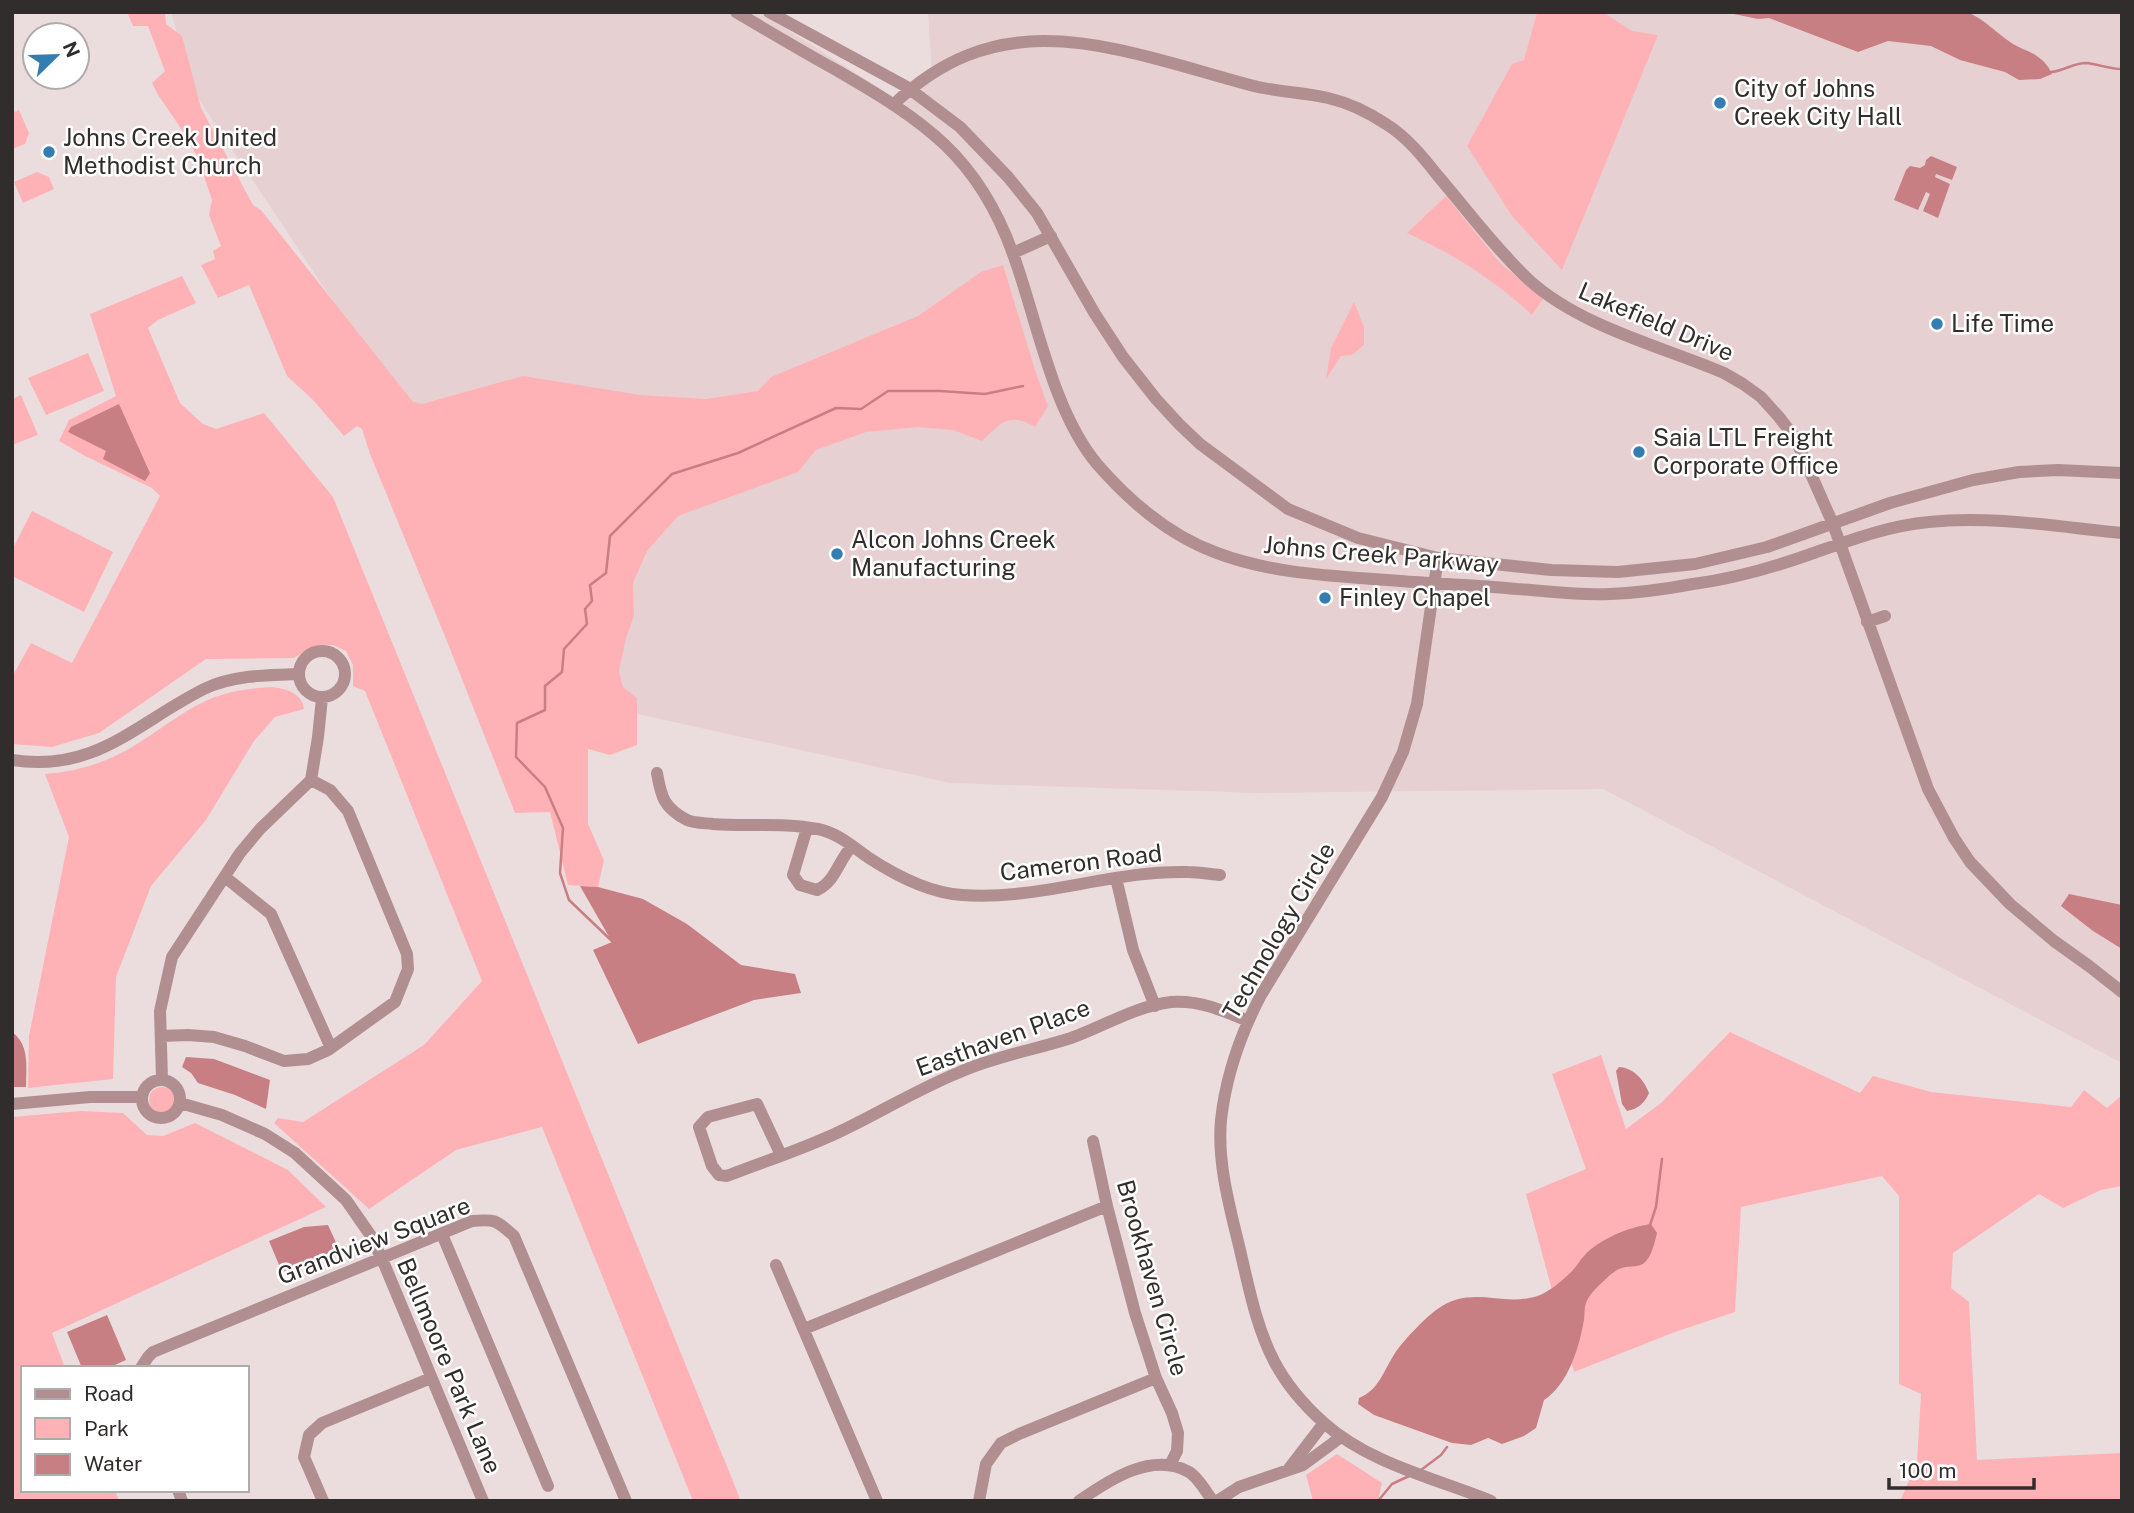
<svg xmlns="http://www.w3.org/2000/svg" width="2134" height="1513" font-family="'Public Sans',sans-serif">
<style>
.built{fill:#e7d0d1}
.green{fill:#ffb2b6}
.water{fill:#c87f83}
.lines{fill:none;stroke-linecap:round;stroke-linejoin:round}
.stream{stroke:#c87f83;stroke-width:2.5}
.minor{stroke:#b18f90;stroke-width:12}
.poi-dot{fill:#337db1;stroke:#fff;stroke-width:2.5}
.labels{text-anchor:middle;stroke-width:5;stroke-linejoin:round;paint-order:stroke}
.poi-label{font-size:24px;fill:#322d2d;stroke:#fff;text-anchor:start}
.street-label{font-size:24px;fill:#322d2d;stroke:#fff}
</style>
<rect width="100%" height="100%" fill="#ebddde"/>
<path class="built" d="M171 12H760L904 104 932 73 928 12H2122V1063L1603 789 1259 793 950 783 633 713 388 384 194 92Z"/>
<path class="green" d="M127 12H165L166 24 182 36 201 108 253 205 261 210 413 402 422 404 523 376 640 395 706 399 758 391 771 377 918 316 981 272 1003 265 1035 370 1048 406 1035 427C1008 412 1002 422 982 441L953 430 918 427 866 432 816 450 798 472 678 516 647 551 633 583 634 616 626 638 619 671 623 687 637 698V745L610 755 588 749V824L604 860 598 887 568 885 550 812 515 813 446 639 370 454 362 429 357 426 344 436 314 401 287 376 249 285 218 298 201 265 215 259 213 251 221 246 209 215 212 200 197 156 178 124 158 95 152 83 165 71 148 26H133Z
M1603 12 1632 31 1658 35 1562 270 1512 216 1467 146 1512 64 1524 60 1537 13Z
M19 110 29 133 25 144 12 149V113Z
M37 172 49 177 54 189 23 203 14 182Z
M1446 196 1500 263 1543 299 1532 315C1493 279 1455 255 1407 233Z
M182 276 196 303 158 320 148 328 180 403 203 424 216 429 264 413 333 497 741 1501H693L542 1127 456 1150 369 1209 274 1123 278 1118 303 1122 424 1045 482 981 365 691 353 686V665L346 651 333 645 314 646 294 658 206 659 99 733 52 747 12 744V677L31 643 72 663 160 496 152 488 85 456 59 441 69 420 116 396 90 314Z
M1354 302 1364 327V345L1352 355 1341 356 1326 379 1331 348Z
M88 353 104 391 46 415 28 378Z
M21 395 38 435 12 445V399Z
M32 511 113 552 84 612 12 576V550Z
M273 687C287 689 302 693 304 709L275 717 254 741 206 820 151 886 116 977 113 1079 28 1088 29 1036 69 837 45 774C69 772 91 767 113 757 149 741 178 711 215 697 234 690 253 688 273 687Z
M1730 1032 1860 1093 1873 1076 1931 1092 2071 1107 2084 1090 2107 1108 2122 1095V1186L2101 1190 2063 1208 2039 1194 1953 1253 1951 1288 1969 1302 1977 1460 2122 1453V1501H1900L1917 1463 1921 1394 1899 1384V1196L1882 1176 1741 1207 1735 1312 1675 1332 1574 1372 1526 1194 1586 1169 1552 1074 1601 1055 1626 1129 1661 1103Z
M149 1100a13 13 0 1 1 26 0a13 13 0 1 1-26 0Z
M80 1111 123 1113 147 1135 163 1136 195 1123 288 1170 326 1207 52 1333 65 1368H23V1490H115L119 1501H12V1117Z
M1337 1454 1382 1483 1378 1501H1313L1306 1475Z"/>
<path class="water" d="M1724 12H1967C1986 20 1996 33 2013 44 2021 49 2031 51 2038 57 2044 61 2049 67 2052 74L2040 79 2019 80 2005 72 1960 60 1931 46 1888 41 1858 52 1769 18 1758 19Z
M1931 156 1957 167 1952 180 1936 174 1935 177 1950 184 1938 218 1923 211 1930 194 1926 192 1918 210 1894 200 1906 170 1910 166 1920 168 1925 165 1926 160Z
M119 404 150 473 145 481 103 459 106 451 68 432 71 427Z
M580 886 598 887 643 899 687 924 741 965 795 974 801 993 754 1000 638 1044 593 950 612 942Z
M2069 894 2122 905V949L2093 931 2061 906Z
M12 1032C30 1045 26 1067 26 1087H12Z
M186 1057 214 1059 270 1080 266 1109 235 1095 198 1083 191 1073 182 1067Z
M1619 1067C1634 1068 1644 1080 1649 1093 1645 1103 1638 1109 1627 1111L1622 1104 1616 1071Z
M1651 1224 1657 1233C1645 1287 1632 1252 1607 1278 1600 1284 1589 1294 1586 1303 1584 1308 1585 1314 1584 1319 1580 1346 1568 1385 1544 1400L1536 1428 1524 1436 1502 1444 1488 1438 1471 1445 1452 1443 1374 1415 1358 1404 1359 1398C1379 1390 1384 1370 1395 1353 1404 1340 1423 1320 1436 1310 1473 1283 1503 1309 1540 1295 1550 1291 1563 1280 1570 1273 1576 1268 1579 1261 1584 1256 1599 1239 1629 1227 1651 1224Z
M328 1225 339 1249 282 1272 269 1241 304 1227Z
M107 1315 126 1360 108 1368H82L67 1332Z"/>
<g class="lines">
<path class="stream" d="M2051 72C2064 71 2073 63 2086 63 2098 64 2109 69 2122 69
M613 942 569 900 560 873 563 828 545 787 516 757 517 723 545 710V686L562 672 564 649 587 624 585 609 592 601 590 585 606 573 610 536 672 474 738 453 836 408 861 409 888 391H940L985 394 1023 386
M1650 1225 1656 1207 1662 1159
M1421 1470 1441 1455 1447 1447
M1378 1501 1392 1484 1409 1476"/>
<path class="minor" d="M736 12C770 32 803 52 838 71 924 121 978 156 1013 254 1037 319 1052 410 1097 464 1130 502 1170 536 1217 553 1275 575 1339 576 1400 581 1439 584 1478 585 1517 589 1548 591 1579 596 1610 594 1637 593 1666 589 1693 584 1732 579 1771 568 1808 555 1848 541 1886 526 1929 522 1990 515 2060 527 2122 533
M769 12 907 87 960 127 1008 177 1037 213 1095 314 1123 357 1156 399 1179 424 1200 444 1288 509 1358 538 1438 558 1551 570 1618 572 1695 564 1767 547 1890 503 1973 480 2019 472 2058 470 2122 473
M894 104C1003 0 1114 48 1250 85 1275 92 1302 92 1328 98 1349 103 1368 112 1386 124 1407 137 1423 157 1438 176 1468 211 1496 249 1529 280 1581 327 1661 346 1724 373L1743 384 1761 397 1779 417 1795 438 1833 524 1928 789 1954 838 1970 862 2010 904 2054 941 2089 966 2122 992
M1013 253 1051 236
M1438 558 1417 704 1403 752 1382 797 1261 995C1240 1035 1226 1075 1221 1120 1217 1163 1230 1208 1240 1250 1249 1288 1256 1326 1274 1361 1286 1384 1305 1406 1324 1423 1370 1464 1435 1478 1491 1501
M1867 622 1885 616
M299 674a23 23 0 1 1 46 0a23 23 0 1 1-46 0Z
M12 760C96 773 136 723 204 689 233 675 268 675 299 674
M657 773C661 797 664 808 687 820 694 823 704 823 713 824 748 827 783 822 818 829 838 833 853 847 869 858 895 875 930 893 962 895 1038 901 1112 870 1188 872 1199 872 1209 874 1220 875
M311 780 318 737 322 698
M807 828 793 875 800 885 817 890C836 881 838 861 852 846
M225 877 271 914 331 1048
M1116 878 1133 950 1155 1006
M161 1036 188 1035 214 1037 245 1046 284 1061 308 1059 328 1050 395 1002 408 969 407 954 348 811 330 790 311 780
M142 1099a19 19 0 1 1 38 0a19 19 0 1 1-38 0Z
M162 1080 160 1011 172 957 240 853 260 829 311 780
M180 1103 222 1115 265 1134 295 1153 346 1200 371 1236 385 1266 483 1501
M12 1104 90 1097H142
M1093 1141 1107 1206 1135 1313 1156 1378 1172 1413 1178 1433 1177 1451 1170 1465
M781 1155 757 1104 708 1117 699 1127 712 1166 719 1175 727 1176C765 1161 804 1149 841 1131 881 1112 918 1089 960 1072 996 1056 1034 1050 1071 1038 1104 1026 1136 1006 1171 1002 1199 1000 1222 1010 1248 1021
M444 1239 548 1486
M776 1265 877 1501
M804 1329 1107 1206
M141 1368 148 1357 153 1352 472 1221C496 1219 496 1220 514 1236L626 1501
M1288 1470 1324 1423
M178 1490 182 1501
M323 1501 304 1457 309 1435 322 1423 431 1378
M979 1501 986 1464 1001 1443 1019 1434 1156 1378
M1079 1501C1109 1480 1152 1451 1189 1472 1198 1477 1206 1492 1213 1501
M1217 1501 1239 1487 1303 1465 1341 1437"/>
</g>
<g class="poi-dot">
<circle cx="1720" cy="103" r="7"/>
<circle cx="49" cy="152" r="7"/>
<circle cx="1937" cy="324" r="7"/>
<circle cx="1639" cy="452" r="7"/>
<circle cx="837" cy="554" r="7"/>
<circle cx="1325" cy="598" r="7"/>
</g>
<g class="labels">
<g class="poi-label">
<text x="1734" y="97">City of Johns<tspan x="1734" dy="28">Creek City Hall</tspan></text>
<text x="63" y="146">Johns Creek United<tspan x="63" dy="28">Methodist Church</tspan></text>
<text x="1951" y="332">Life Time</text>
<text x="1653" y="446">Saia LTL Freight<tspan x="1653" dy="28">Corporate Office</tspan></text>
<text x="851" y="548">Alcon Johns Creek<tspan x="851" dy="28">Manufacturing</tspan></text>
<text x="1339" y="606">Finley Chapel</text>
</g>
<g class="street-label">
<text transform="translate(1656 322) rotate(23)" y="8">Lakefield Drive</text>
<text transform="translate(1381 555) rotate(5)" y="8">Johns Creek Parkway</text>
<text transform="translate(1081 863) rotate(-7)" y="8">Cameron Road</text>
<text transform="translate(1279 931) rotate(-60)" y="8">Technology Circle</text>
<text transform="translate(1003 1038) rotate(-20)" y="8">Easthaven Place</text>
<text transform="translate(374 1241) rotate(-21)" y="8">Grandview Square</text>
<text transform="translate(1152 1278) rotate(74)" y="8">Brookhaven Circle</text>
<text transform="translate(449 1366) rotate(67)" y="8">Bellmoore Park Lane</text>
</g>
</g>
<rect width="2134" height="1513" fill="none" stroke="#322d2d" stroke-width="28"/>
<rect x="21" y="1366" width="228" height="126" fill="#ffffff" stroke="#adabab" stroke-width="2"/>
<rect x="35" y="1389" width="35" height="10" fill="#b18f90" stroke="#adabab" stroke-width="2"/>
<text x="84" y="1401" font-size="21" fill="#322d2d">Road</text>
<rect x="35" y="1418" width="35" height="21" fill="#ffb2b6" stroke="#adabab" stroke-width="2"/>
<text x="84" y="1436" font-size="21" fill="#322d2d">Park</text>
<rect x="35" y="1454" width="35" height="21" fill="#c87f83" stroke="#adabab" stroke-width="2"/>
<text x="84" y="1471" font-size="21" fill="#322d2d">Water</text>
<g transform="translate(56 56) rotate(67)"><circle r="33" fill="#ffffff" stroke="#adabab" stroke-width="2"/>
<path d="M0-5L12 26L0 18L-12 26Z" fill="#337db1"/>
<text y="-10" font-size="19" font-weight="bold" text-anchor="middle" fill="#322d2d">N</text>
</g>
<path d="M1889 1478v10h145v-10" fill="none" stroke="#322d2d" stroke-width="3.5"/>
<text x="1899" y="1478" font-size="21" fill="#322d2d" stroke="#ffffff" stroke-width="5" paint-order="stroke">100 m</text>
</svg>
